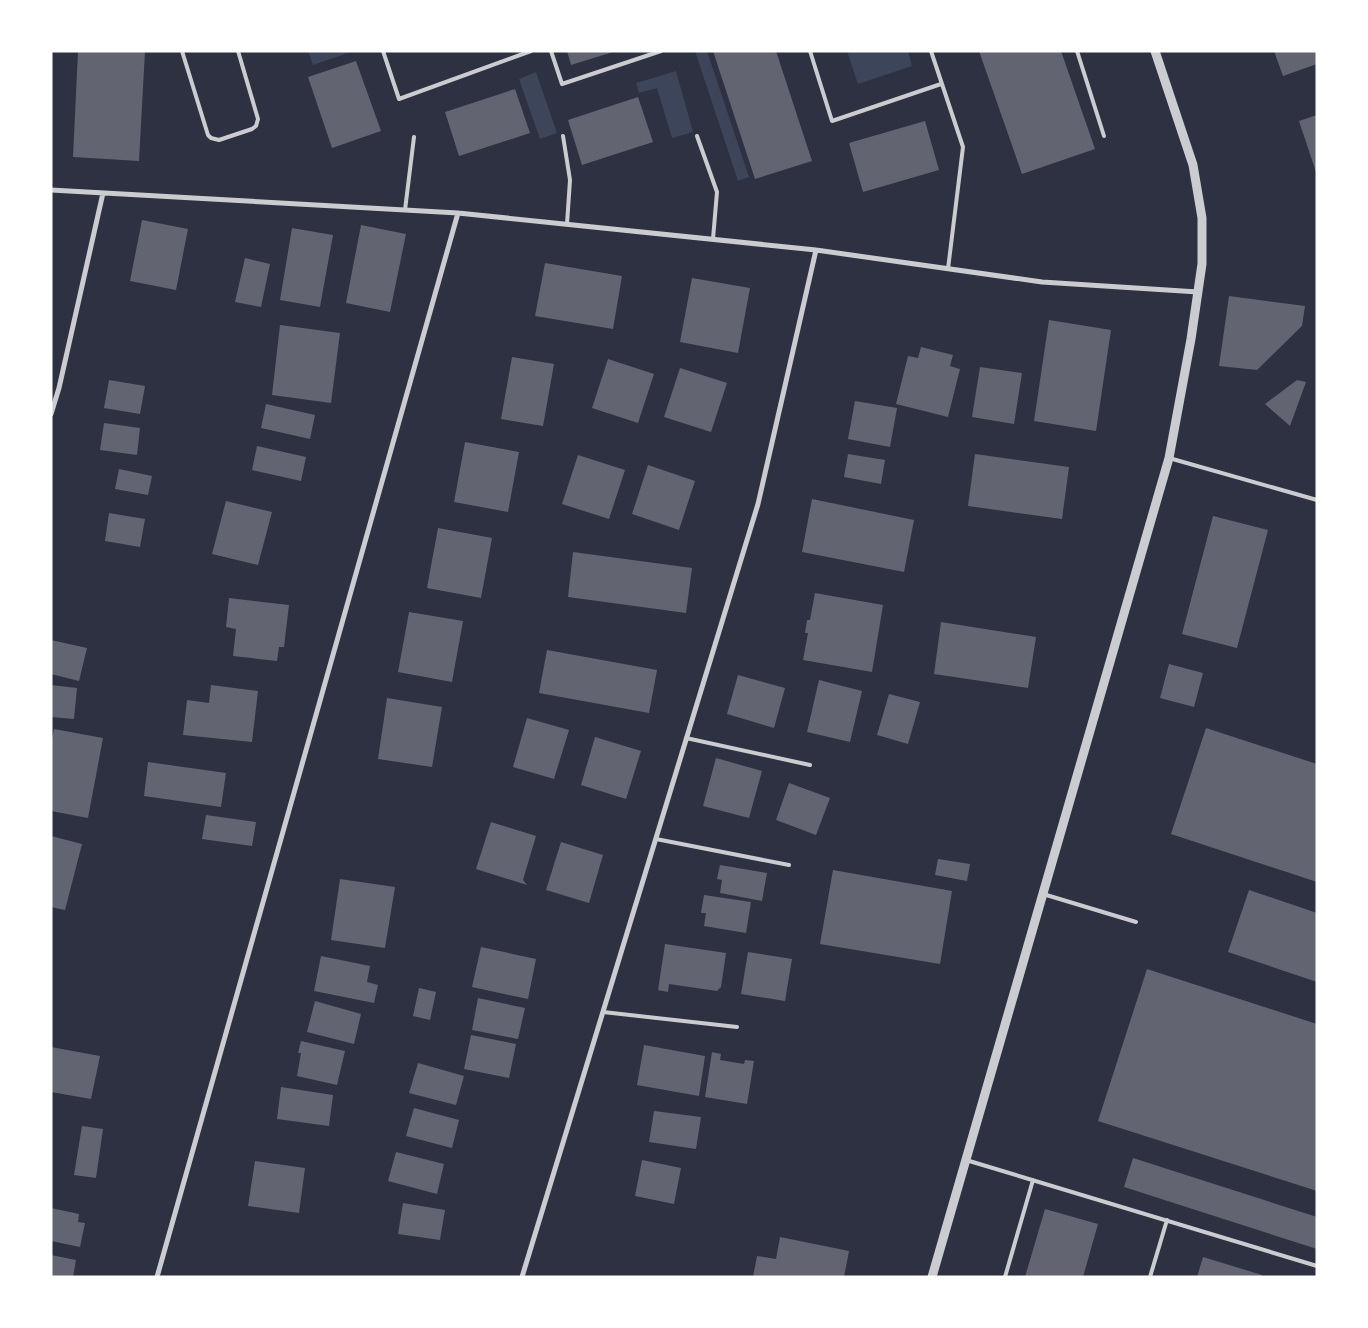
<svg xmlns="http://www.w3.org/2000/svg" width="1368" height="1328" font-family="'Sofia Sans Condensed',sans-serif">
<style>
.green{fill:#3c4559}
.building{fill:#626471}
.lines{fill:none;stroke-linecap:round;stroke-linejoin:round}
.service{stroke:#caccd0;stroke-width:4}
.minor{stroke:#caccd0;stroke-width:5}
.tertiary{stroke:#caccd0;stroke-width:9}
</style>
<rect width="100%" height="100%" fill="#2d3142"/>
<path class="green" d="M308 51H354L313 65Z
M695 51H707L749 177 738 181Z
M847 51H908L912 66 858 84Z
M676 71 693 132 672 138 657 88 639 93 636 83Z
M536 72 557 133 540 139 519 79Z"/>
<path class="building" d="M78 51H145L139 161 73 157Z
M567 51H613V52L571 65Z
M713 51H776L812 161 755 179Z
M979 51H1061L1095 149 1022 174Z
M1274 51H1317V64L1283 76Z
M356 61 381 131 332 148 308 77Z
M515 89 530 133 459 156 445 112Z
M638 97 653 142 582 165 568 120Z
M1317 115V171L1316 172 1299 121Z
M925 121 939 170 863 192 849 143Z
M142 220 188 229 176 290 130 281Z
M361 225 406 234 390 312 346 303Z
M292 228 333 235 320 307 280 300Z
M245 258 270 264 261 307 235 302Z
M545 263 622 276 613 329 535 316Z
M692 278 750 288 738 353 680 342Z
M1229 296 1305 306 1302 326 1257 370 1219 366Z
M1049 320 1111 330 1096 431 1034 421Z
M280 325 340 333 331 403 272 395Z
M921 347 953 355 950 366 960 369 948 417 896 404 908 356 918 358Z
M512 357 554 364 543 426 501 419Z
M608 359 654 374 638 423 592 408Z
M980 367 1022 373 1014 424 972 417Z
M680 368 727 383 711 432 664 417Z
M109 380 145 386 140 414 104 408Z
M1297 380 1306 382 1290 426 1265 404Z
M855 401 897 408 890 447 848 439Z
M266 404 315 415 310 439 261 428Z
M104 423 140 428 137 455 100 450Z
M465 442 519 452 508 512 454 502Z
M257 446 306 457 301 481 252 470Z
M848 454 885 460 881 484 844 477Z
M975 454 1069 467 1062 519 968 506Z
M578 455 625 470 609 519 562 504Z
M648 465 695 481 679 530 632 514Z
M119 469 152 476 148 495 115 489Z
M812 499 914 520 904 572 802 552Z
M226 501 272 512 258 565 212 554Z
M109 513 145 519 140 547 105 541Z
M1213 516 1268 530 1237 648 1182 634Z
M438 528 492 538 481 598 427 588Z
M573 552 692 568 686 613 568 597Z
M815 593 883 605 872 672 803 660 808 633H805L807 620H810Z
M229 598 289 605 284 647H279L277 661 233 656 236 629 226 627Z
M409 612 463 621 452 682 398 672Z
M941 622 1036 637 1028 688 934 674Z
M51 640 87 648 79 681 51 674Z
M547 650 657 670 649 713 539 693Z
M1169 664 1203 673 1194 707 1160 698Z
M738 675 785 688 774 728 727 714Z
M819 680 862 691 850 742 807 732Z
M51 685 77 688 74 719 51 717Z
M211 685 258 691 252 742 183 735 187 700 209 703Z
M889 694 920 702 908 744 877 735Z
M387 698 442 707 432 767 378 759Z
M527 718 569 730 554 779 513 767Z
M1206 728 1317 764V882L1171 834Z
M54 729 103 738 88 818 51 811V743Z
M595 737 641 751 626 799 581 785Z
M716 758 762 771 749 818 703 806Z
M148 762 226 773 221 807 144 796Z
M789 783 830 798 816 835 776 820Z
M206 815 256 822 252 846 202 839Z
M491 822 536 836 523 880 527 885 476 869Z
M51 836 82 844 65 910 51 907Z
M561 842 603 855 589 903 546 890Z
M938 859 970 864 967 881 935 875Z
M720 865 767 873 762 901 720 893 722 880 717 879Z
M833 870 952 891 940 964 820 944Z
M340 879 395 887 385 948 331 940Z
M1249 890 1317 913V982L1228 952Z
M704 895 751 902 746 933 704 926 706 913H701Z
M665 944 726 953 721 987 717 991 669 984 668 992 658 990Z
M481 947 536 959 528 999 472 987Z
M748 952 792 959 785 1001 741 994Z
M321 956 370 966 367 982 378 985 374 1003 314 991Z
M1147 969 1317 1024V1191L1098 1121Z
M419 988 436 992 430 1020 413 1016Z
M478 998 525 1008 518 1039 472 1030Z
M315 1001 361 1014 354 1044 307 1032Z
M471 1035 516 1044 509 1078 464 1069Z
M301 1041 345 1051 337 1085 297 1076 301 1053H298Z
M644 1045 705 1056 699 1096 637 1085Z
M51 1047 100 1056 91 1099 51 1092Z
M712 1052 721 1054 720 1060 744 1064 745 1060 754 1061 747 1104 705 1097Z
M418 1063 464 1076 456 1105 409 1093Z
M281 1087 333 1095 329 1126 277 1119Z
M414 1108 459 1120 452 1148 406 1136Z
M654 1111 701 1117 696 1149 649 1142Z
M82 1126 103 1129 96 1178 74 1175Z
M396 1152 444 1164 437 1194 388 1181Z
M1133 1158 1317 1217V1249L1124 1187Z
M642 1160 681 1168 674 1204 635 1196Z
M255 1161 305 1168 299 1213 248 1206Z
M403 1203 445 1210 440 1240 398 1234Z
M51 1208 79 1214 78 1222 85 1223 80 1247 51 1241Z
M1045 1209 1098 1224 1083 1277H1025Z
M780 1237 849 1251 844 1277H753L757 1256 776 1259Z
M51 1255 76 1260 73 1277H51Z
M1203 1257 1262 1275 1261 1277H1197Z"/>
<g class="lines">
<path class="service" d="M182 51 208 135 211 138 219 140 252 129 256 126 258 119 238 51
M383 51 399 99 531 51
M551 51 562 84 661 51
M810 51 832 121 941 84
M931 51 963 147 948 269
M1077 51 1104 136
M563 136 570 180 567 224
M697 136 717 192 713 239
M405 210 414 137
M1169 458 1317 500
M686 738 810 765
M656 839 789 865
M1043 894 1136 922
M603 1012 737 1027
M966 1160 1317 1266
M1005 1277 1033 1180
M1150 1277 1167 1220"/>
<path class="minor" d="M51 190 458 213 816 250 1042 282 1198 292
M51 414 59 388 103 193
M157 1277 458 213
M522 1277 758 504 816 250"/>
<path class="tertiary" d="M932 1277 1169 458 1191 339 1202 264V218L1193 165 1155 51"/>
</g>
<rect width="1368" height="1328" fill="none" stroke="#ffffff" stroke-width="105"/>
</svg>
